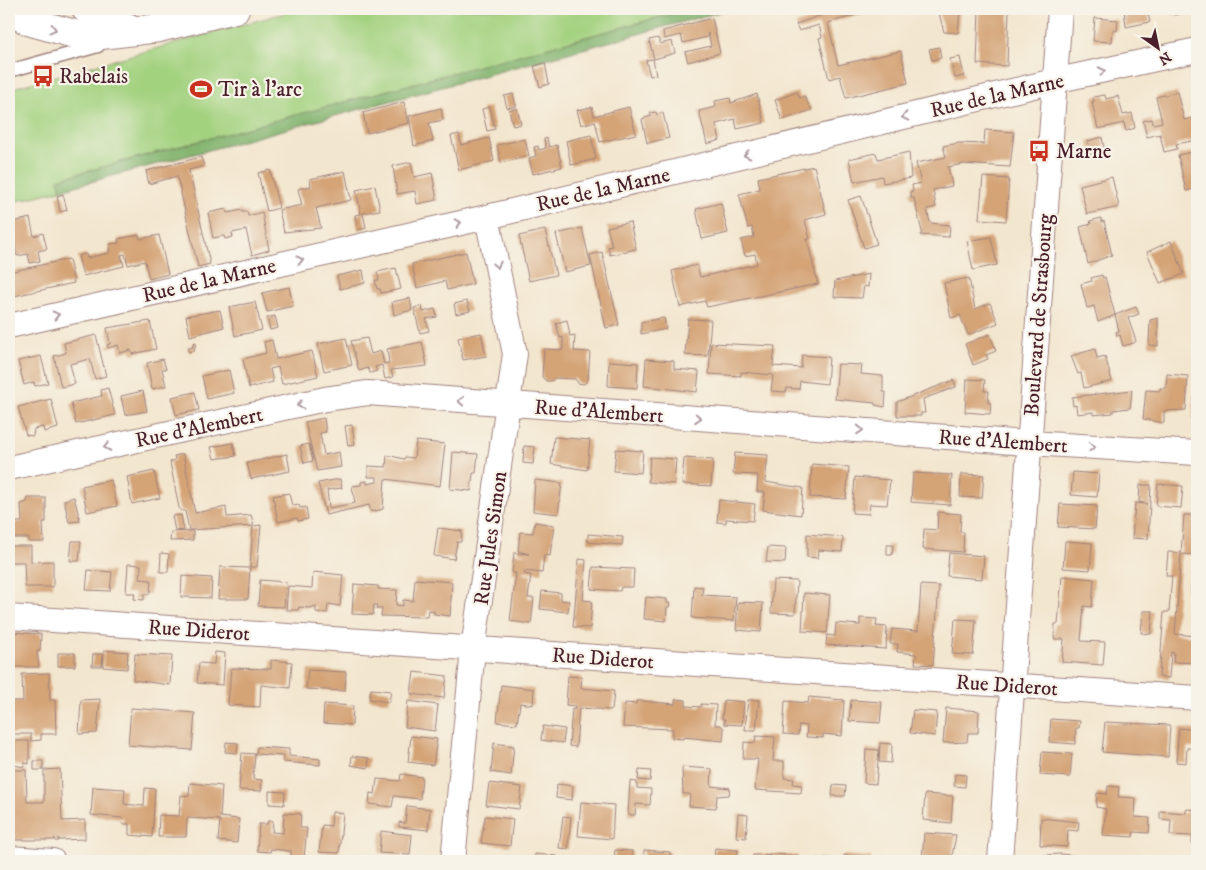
<svg xmlns="http://www.w3.org/2000/svg" width="1206" height="870" font-family="'IM FELL DW Pica',serif">
<style>
.green{fill:#a3d27f;stroke:#767855}
.forest{fill:#82b46e;stroke:#666a4c}
.building{fill:#d4a376}
.lines{fill:none;stroke-linecap:round;stroke-linejoin:round}
.service-casing{stroke:#9e827d;stroke-width:15}
.minor-casing{stroke:#9e827d;stroke-width:26}
.tertiary-casing{stroke:#9e827d;stroke-width:30}
.service{stroke:#fff;stroke-width:12}
.minor{stroke:#fff;stroke-width:24}
.tertiary{stroke:#fff;stroke-width:28}
.oneway{stroke:#ae9aa0}
.labels{text-anchor:middle;stroke-width:4.5;stroke-linejoin:round;paint-order:stroke}
.poi-label{font-size:21px;fill:#4a1f2b;stroke:#f7f3e8;text-anchor:start}
.street-label{font-size:21px;fill:#4a1f2b;stroke:#f7f3e8}
</style>
<rect width="100%" height="100%" fill="#f7f3e8"/>
<filter id="ink" filterUnits="userSpaceOnUse"><feTurbulence type="fractalNoise" baseFrequency=".02" numOctaves="2"/><feDisplacementMap in="SourceGraphic" scale="10" xChannelSelector="R" yChannelSelector="G"/><feConvolveMatrix kernelMatrix="1 2 1 2 8 2 1 2 1" color-interpolation-filters="sRGB"/></filter>
<filter id="wash" filterUnits="userSpaceOnUse"><feTurbulence type="fractalNoise" baseFrequency=".0096" numOctaves="4" result="noise"/><feDisplacementMap in="SourceGraphic" scale="20" xChannelSelector="R" yChannelSelector="G"/><feGaussianBlur stdDeviation="1.12" result="paint"/><feColorMatrix in="noise" values="0 0 0 0 0 0 0 0 0 0 0 0 0 0 0 0 0 1.4 0 .05"/><feComposite in="paint" operator="in"/></filter>
<g filter="url(#wash)">
<rect width="100%" height="100%" fill="#f3e6cf"/>
<path class="green" d="M299 9H690L59 179 61 190 9 203V89Z"/>
<path class="forest" d="M690 9H731L61 190 58 179Z"/>
<g id="blocks">
<path class="building" d="M840 9H862L863 13 828 23 838 65 901 51 908 83 846 98 840 76 829 79 819 38 822 37 819 25 799 31 796 24Z
M938 9H960L958 33 944 32Z
M979 9H1009L1007 66 977 64Z
M1124 9H1183L1184 13 1174 15 1173 12 1168 13V10L1148 14 1150 22 1126 27Z
M712 18 720 53 688 62 685 52 711 46 708 33 707 37 683 43 681 35 664 39 663 31Z
M1095 18 1118 20 1117 31 1113 30 1112 42 1093 41Z
M658 38 660 44 672 41 675 53 654 59 649 40Z
M939 47 941 58 932 60 929 49Z
M960 57 964 76 955 78 950 59Z
M653 59 656 75 650 76 646 60Z
M545 63 549 84 540 87 534 66Z
M797 92 800 98 804 96 812 110 782 120 775 100Z
M1177 92 1184 120 1197 117V140L1176 144 1177 149 1164 152 1160 134 1147 137 1143 121 1152 119 1153 124 1162 122 1156 97Z
M513 94 516 106 507 108 504 96Z
M757 94 764 123 737 129 735 119 716 124 720 140 707 144 699 111 716 107 715 101 730 98 731 103Z
M1105 95 1106 99 1118 96 1123 115 1132 113 1135 128 1126 131 1124 123 1098 129 1092 102H1094L1093 97Z
M404 102 409 123 367 133 363 113Z
M490 107 495 129 487 131 482 109Z
M592 107 594 116 629 107 636 134 600 142 595 121 581 125 577 110Z
M441 108 443 120 429 123 433 141 414 146 409 116Z
M517 108 521 124 513 126 509 110Z
M656 112 657 115 663 113 669 138 647 143 642 119 651 116 650 113Z
M985 130 1014 132 1010 167 964 164 948 167 952 186 933 190 936 207 927 209 930 223 950 225 949 237 920 235 922 232 914 198H911L910 192 913 191 912 185 921 183 916 163 946 157 943 146 959 143 984 144Z
M459 134 461 145 489 138 494 161 459 170 451 136Z
M591 135 596 159 571 165 566 141Z
M1102 137 1105 153 1091 157 1088 141Z
M547 138 549 147 557 145 562 167 533 174 529 158 536 156 534 147 538 146 539 150 546 148 544 139Z
M525 139 529 156 501 163 497 145Z
M909 152 911 178 883 183 882 176 854 182 849 159 876 153 878 159Z
M1192 152 1197 175V188L1186 191 1178 155Z
M201 157 204 166 189 170 210 264 198 267 177 176 149 184 146 171Z
M411 162 414 177 432 173 437 200 417 204 415 191 397 194 393 166Z
M814 166 826 214 805 220 810 239H807L818 284 707 307 705 301 680 307 672 271 697 265 700 277 757 264 755 254 745 256 741 240 754 237 752 227 748 228 739 194 760 189 758 178Z
M270 170 279 208 267 211 258 173Z
M345 171 351 200 316 208 321 228 284 232 279 210 302 205 298 189 311 186 310 179Z
M983 177 1009 179 1006 221 979 219Z
M1112 177 1119 207 1087 214 1080 185Z
M375 186 380 210 363 213 366 228 358 230 355 215 361 214 356 190Z
M63 194 67 210 60 212 57 196Z
M861 196 877 244 864 248 848 200Z
M721 203 728 233 702 239 696 209Z
M226 209 227 213 242 210V212H247L248 216 262 212 269 250 252 255 246 230 232 233 233 237 225 239 224 236 213 238 208 213Z
M30 218 34 236 43 233 47 249 38 251 40 261 30 263 28 254 17 256 9 223Z
M1101 218 1102 222 1104 221 1112 255 1088 264 1080 227 1091 224 1090 221Z
M630 222 636 249 610 255 608 247 612 246 607 227Z
M582 228 591 266 565 272 556 234Z
M545 230 556 275 529 281 519 236Z
M139 235 140 239 159 235 168 274 149 279 145 261 128 265 125 254 121 255 124 266 83 276 78 256 86 254 87 258 109 253 110 244 119 243 118 239Z
M991 237 997 265 973 270 967 241Z
M1171 241 1184 274 1160 283 1147 252Z
M466 252 473 284 447 290 445 281 417 288 412 264Z
M602 252 619 325 606 328 590 255Z
M69 259 74 283 14 296 9 272Z
M396 268 401 289 381 293 380 289H377L375 280H379L377 272Z
M363 270 365 283 340 289 337 276Z
M869 274 868 287 864 286 862 298 834 297 835 281Z
M1102 275 1103 278 1105 277 1115 315 1136 307 1139 314 1128 318 1136 341 1134 343 1123 346 1120 335 1117 336 1116 332 1119 331 1115 315 1098 322 1094 306 1087 308 1081 284 1092 281 1091 278Z
M969 278 975 309 990 303 998 323 968 335 960 315 951 318 944 283Z
M289 287 293 306 267 312 262 293Z
M410 298 412 310 394 315 392 302Z
M467 301 470 311 456 314 454 304Z
M255 302 262 330 235 336 229 307Z
M422 306 423 312 435 309 437 317 426 319 429 331 420 333 414 308Z
M220 310 224 327 190 336 186 316Z
M275 316 278 328 270 330 267 318Z
M664 318 666 329 641 334V322Z
M1158 318V346L1149 345 1150 320Z
M688 319 711 320 708 356 685 355Z
M567 320 570 336 575 335 574 351 590 352 588 380 584 384 578 383 575 379 555 378 551 381H546L542 377 544 349 563 350V337L560 338 556 323Z
M150 321 156 349 132 354 131 350 120 353 118 345 108 348 107 345 110 344 107 328Z
M481 333 486 356 463 360 458 338Z
M990 334 996 351 986 355 988 359 973 365 965 344Z
M96 335 106 376 95 379 90 359 70 364 75 384 61 387 54 356 66 353 64 343Z
M346 338 352 365 324 371 318 344Z
M367 338 371 354 381 351 384 364 389 363 387 349 422 342 427 366 391 370 393 377 385 379 382 365 375 367 377 371 370 373 368 368 359 371 351 341Z
M272 340 276 359 312 351 318 376 282 384 278 367 270 369 273 382 249 388 243 359 266 353 264 342Z
M196 342 194 351 189 352 187 348 193 347V343Z
M711 343 775 346 773 366 801 368 802 355 829 357 827 384 800 381 799 389 787 388 786 392 771 391 773 375 741 372V376L709 374Z
M1095 349 1097 358 1105 356 1112 381 1084 388 1081 373 1078 374 1071 356Z
M41 356 48 383 35 386 34 382 24 385 18 361Z
M163 359 166 369H162L166 386 152 389 147 363Z
M646 359 674 361V369L699 371 697 392 644 386Z
M609 361 638 363 637 388 608 386Z
M838 364 862 365 861 374 883 376V392H886L885 407 875 405V403L835 399Z
M229 370 234 393 207 399 202 376Z
M1167 374 1188 376 1186 410 1164 411V423L1143 419 1146 390 1160 391V388H1166Z
M967 379 985 380 984 391H989L988 403H991L990 414 965 412Z
M954 380 956 387 923 399 925 413H921V416H897V402Z
M108 388 115 415 76 424 71 403 102 396 101 390Z
M1132 390 1130 408 1113 410V413L1093 415V412L1077 414 1076 405 1073 406 1072 397Z
M143 391 147 411 125 415 121 396Z
M195 392 199 410 176 415 172 397Z
M1194 397H1197V420L1193 419Z
M51 399 58 428 44 432 43 427 34 429 33 436 26 435 18 407Z
M324 418 326 432 320 433 324 455 339 452 341 467 317 471 305 422Z
M352 425 355 445 348 446 345 426Z
M554 437 590 440 587 470 551 464Z
M416 441 445 444 440 486 385 479 383 509 371 512 369 505 326 515 318 483 340 479 342 488 327 490 329 508 355 503 352 486 361 485V482L367 481V484L377 482V477H368V466L386 467 387 455 404 459 405 457 414 458Z
M233 443 236 456 214 459 211 447Z
M309 444 313 461 304 463 300 446Z
M524 446 535 447 533 464 523 463Z
M616 449 643 451 641 473 614 471Z
M453 452 478 454 476 473H473L471 491 450 489Z
M735 453 768 455 765 482 803 488 801 515 763 510 765 492H757L758 475 733 474Z
M183 454 195 513 226 507 227 517 251 515 254 526 261 525 257 567H250L253 526 189 530 185 511H182L179 508 170 462 175 460 174 456Z
M287 454 290 471 251 479 247 463Z
M650 457 676 459 674 484 648 482Z
M684 458 713 460 711 486 682 484Z
M812 464 849 467 846 499 810 497Z
M154 471 160 498 132 504 127 477Z
M1073 472 1099 474 1097 497 1071 495Z
M913 473 952 475 950 505 911 502Z
M961 474 984 475 982 498 960 497Z
M855 477 890 480 887 505 870 504 869 514 852 513Z
M111 480 117 506 87 512 82 486Z
M535 480 562 483 558 514 533 511Z
M1158 484 1183 486 1181 508 1156 506Z
M1140 485H1151L1148 539 1132 538 1135 503 1147 504 1139 502Z
M289 493 292 506 299 505 300 508 306 507 308 519 298 521 297 518 278 522 273 496Z
M74 497 80 521 69 522 64 500Z
M28 498H46V522H43L44 542H29V538H9V522H22L21 504 27 502Z
M719 500 755 504 753 521 726 519V523L717 522Z
M1060 504 1097 506 1095 529 1058 527Z
M938 512 961 514 960 532H964L963 552 923 549 924 529 937 530Z
M181 515 184 530 175 531 172 516Z
M1184 515H1195L1194 523H1197V555L1181 554 1175 634 1197 636V663L1173 662 1174 653 1171 652 1169 678 1159 677 1164 612H1169L1172 576H1166L1168 552 1181 553Z
M535 522 554 525 550 556 544 555 542 573 525 571 524 574 531 575 528 598H534L531 624 510 621 516 573H512L514 553 529 554 518 551 520 532 533 533Z
M438 528 462 531 461 542H457L454 559 434 556Z
M193 531V540L170 541 171 532Z
M588 534 623 537 622 545 588 542Z
M807 534 843 537 842 552 819 550 818 558 807 557Z
M72 541H81L79 561H70Z
M1065 541 1092 543 1090 570 1063 568Z
M887 545H893L892 555H887Z
M9 546H31V562L53 561V587H25L24 562H10Z
M768 547 786 548 785 563 766 562Z
M161 553 169 554 168 572H160Z
M949 553 984 556 982 579 947 576Z
M579 559 586 560 583 600 592 601 590 628 573 627Z
M128 564 141 565 140 579 151 580 150 594H144V600L134 599 135 593H126Z
M220 567 250 568 248 599H218Z
M593 567 634 569 633 587H621L620 591 591 589Z
M88 570 112 572 110 591 86 590Z
M313 572 343 575 340 606 328 604 327 613 316 612V606L310 608 299 607 298 610H286L288 586 312 588Z
M182 576 212 578 211 598 181 597Z
M1062 576 1094 579 1092 607 1084 606 1081 641 1105 642 1103 665 1062 662 1064 639H1054L1055 624H1058Z
M415 579 452 582 450 616 434 614V611L428 610 427 617 381 616 382 609H376L377 605H374L373 615 352 614 354 584 378 586V589L397 590 396 605 403 606V600L413 601Z
M260 580 286 582 284 607 258 606Z
M773 580 797 581 795 614 771 613Z
M921 585 939 586 933 665 915 664 916 654 897 652 898 644H890L892 629 918 631Z
M1191 585H1197V595L1191 594Z
M694 586 703 587 702 595 736 597 734 621 692 618Z
M542 591 561 593V600L569 601 568 612 540 609Z
M804 593 830 595 827 633 802 631Z
M646 597 667 599V603H670L669 607H667L666 621 644 619Z
M738 602 763 603 761 632 736 630Z
M1143 611H1153L1151 634 1141 633Z
M860 618 877 619 876 626 887 627 886 649 826 645 827 635 835 636 836 623 860 625Z
M955 619 976 620 973 655 952 654Z
M9 632 41 634 40 651H37L39 667H9Z
M104 650 128 652 127 669 103 667Z
M215 652 225 653 223 685 197 683 199 663 214 664Z
M58 653H75V666H58Z
M93 654H103L102 666H92Z
M135 654 172 656 170 685 133 680Z
M271 660 292 662 290 688 261 685 260 707 228 705 231 668 271 669Z
M308 670 346 672 345 691 306 689Z
M414 672 447 676 444 698 411 694Z
M49 673 50 700H55L56 734H41V740L31 741V734H9V701H23L22 674Z
M568 676 582 677 581 688 614 691 612 710 579 708 576 747 569 746 572 709H575V706L566 705Z
M501 685 534 689 533 705 520 703 517 724 497 722Z
M371 689 391 691 389 702 369 699Z
M809 697 844 700 842 736 823 734V738L806 737 807 726 799 725 798 735 783 734 785 701 808 703Z
M100 699 97 733 79 734 81 700Z
M675 699 686 700V706L701 707V704L716 705 715 725H721L724 729 723 741 683 737V739L672 738 673 729 623 727 625 703 636 704V701H642L675 704Z
M724 700 744 702 742 725 724 724 725 719H722Z
M748 700H759L756 730H745Z
M851 700 882 702 880 723 849 721Z
M408 701 438 705 435 731 405 727Z
M324 704 353 706 352 725 323 723Z
M131 708 195 713 192 750 128 745Z
M946 708 979 711 978 733H968L967 742 943 743Z
M913 710 937 712 935 736 910 733Z
M1051 719 1080 721 1079 728H1076L1075 744 1049 742Z
M1105 722 1170 725 1168 757 1102 752Z
M543 726 565 729 563 743 541 740Z
M1179 728 1197 730V748H1187L1186 763 1176 762Z
M411 736 437 739 433 765 408 762Z
M756 736 775 737 773 761H784V778L794 779 793 784 802 785 801 793 755 790 758 759H743L744 742 755 743Z
M9 741H29V764L24 763V767L9 764Z
M226 742 238 743 237 753 225 752Z
M494 743 514 746 511 775 491 772Z
M880 743 892 744 891 763 879 762Z
M257 747 289 749V756L320 759V765L283 762V756L256 754Z
M866 749 879 750 876 784 864 783Z
M1042 752 1072 754 1070 777 1040 775Z
M242 753 255 754 253 779 262 780 261 791 239 790Z
M352 756 369 758 368 768 351 765Z
M34 761H43V770H34Z
M682 767 712 769 711 786 730 788 729 795 717 796 716 808 689 806 690 794H683Z
M60 769 62 821 85 820V839L60 840 58 838 59 841H55V838L53 840H14L9 835V770H26L27 802H44V770Z
M639 770 651 771 650 781 638 780Z
M401 774 422 777 420 799 394 796 392 807 369 804 370 793 375 794 377 779 400 781Z
M955 774 966 775 965 787 954 786Z
M630 781 637 782V788L651 789 650 805 636 804 635 815H628Z
M190 783 222 786 220 817 239 819 237 843 218 841 220 820 187 818 186 837H158L159 815 179 816 181 795 189 796Z
M489 783 522 787 519 809 486 805Z
M557 784 573 786 572 800 556 798Z
M833 785 846 786 845 796H832Z
M1108 786 1119 787 1118 797 1136 798 1135 817 1150 818 1149 833 1134 832 1133 837 1103 835 1106 809 1096 807 1097 793 1107 794Z
M93 787 125 789 124 804 144 806 145 788 155 789 152 837 129 835V824H122L123 818 91 815Z
M269 791 285 792 284 805 269 804Z
M925 794 953 796 951 823 923 820Z
M581 802 614 805 612 839 578 836Z
M407 806 430 809 428 830 399 827V822L405 823Z
M1186 809 1197 810V844H1192V836L1170 835 1171 820 1160 819V811L1186 813Z
M332 812 343 813 339 853 319 852 322 825 331 826Z
M284 813 301 814 300 828H307L304 858 291 856V851L271 849 270 852 257 851 259 824H267L268 821H273L272 832 283 833Z
M738 814 748 815 746 838 736 837Z
M485 816 513 819 510 846 481 843Z
M563 816 571 817 568 849 559 848Z
M1041 818 1079 822 1078 831 1068 830 1067 847 1040 845Z
M381 831 412 835 410 855 379 853Z
M924 833 956 835 951 861H922Z
M715 848 738 850 737 861H714Z
M615 850 632 851V861H614Z
M644 850 670 852V861H643Z
M535 854 557 856V861H534Z
M775 854 798 856V861H752L753 855Z
M1060 854 1081 856 1080 861H1044V855Z
M844 855 871 857V861H843Z
M817 858 837 860V861H817Z"/>
</g>
</g>
<g filter="url(#ink)">
<use href="#blocks" fill-opacity="0" stroke="#9e827d" stroke-width="1"/>
<g class="lines">
<g class="service-casing">
<path id="service" d="M9 71 98 46"/>
</g>
<g class="minor-casing">
<path id="minor" d="M9 326 487 217 1054 81 1197 50
M9 468 325 399 368 393 1013 442 1197 453
M9 617 1197 698
M9 858 53 861
M453 861 473 649 515 354 487 217
M1000 861 1060 9"/>
</g>
<g class="tertiary-casing">
<path id="tertiary" d="M86 9 134 30
M9 10 28 21 85 37 159 28 235 9"/>
</g>
<use href="#service" class="service"/>
<use href="#minor" class="minor"/>
<use href="#tertiary" class="tertiary"/>
</g>
<defs><path id="oneway-chevron" d="M-2-3.5L2.5 0L-2 3.5" fill="none" stroke-width="1.6" stroke-linecap="round" stroke-linejoin="round" transform="scale(1.25)"/></defs>
<g class="oneway">
<use href="#oneway-chevron" transform="translate(53 29) rotate(15)"/>
<use href="#oneway-chevron" transform="translate(1102 71) rotate(-12)"/>
<use href="#oneway-chevron" transform="translate(905 117) rotate(167)"/>
<use href="#oneway-chevron" transform="translate(747 155) rotate(167)"/>
<use href="#oneway-chevron" transform="translate(458 223) rotate(-13)"/>
<use href="#oneway-chevron" transform="translate(300 260) rotate(-13)"/>
<use href="#oneway-chevron" transform="translate(497 265) rotate(78)"/>
<use href="#oneway-chevron" transform="translate(56 315) rotate(-13)"/>
<use href="#oneway-chevron" transform="translate(461 401) rotate(-175)"/>
<use href="#oneway-chevron" transform="translate(300 405) rotate(168)"/>
<use href="#oneway-chevron" transform="translate(698 418) rotate(4)"/>
<use href="#oneway-chevron" transform="translate(860 430) rotate(4)"/>
<use href="#oneway-chevron" transform="translate(107 447) rotate(168)"/>
<use href="#oneway-chevron" transform="translate(1092 447) rotate(3)"/>
</g>
</g>
<defs>
<g id="bus-bare" transform="scale(1.725)"><path d="M-5-6H5V4H4V6H2V4H-2V6H-4V4H-5ZM-3.5-4V0h7V-4ZM-3.5 1.2v1.5H-2V1.2ZM2 1.2v1.5H3.5V1.2Z" fill="#c8321e" stroke="#f7f3e8" stroke-width="2.5" paint-order="stroke"/></g>
<g id="stadium-bare" transform="scale(1.725)"><path d="M0-5a6.5 5 0 1 0 0 10a6.5 5 0 1 0 0-10ZM-3.5-1.8h7v3.6h-7Z" fill="#c8321e" stroke="#f7f3e8" stroke-width="2.5" paint-order="stroke"/></g>
</defs>
<g fill-rule="evenodd">
<use href="#bus-bare" x="43" y="76"/>
<use href="#stadium-bare" x="201" y="89"/>
<use href="#bus-bare" x="1039" y="151"/>
</g>
<g class="labels">
<g class="poi-label">
<text x="59" y="83">Rabelais</text>
<text x="218" y="96">Tir à l'arc</text>
<text x="1056" y="158">Marne</text>
</g>
<g class="street-label">
<text transform="translate(997 95) rotate(-13)" y="7">Rue de la Marne</text>
<text transform="translate(603 189) rotate(-13)" y="7">Rue de la Marne</text>
<text transform="translate(209 280) rotate(-13)" y="7">Rue de la Marne</text>
<text transform="translate(1038 315) rotate(-86)" y="7">Boulevard de Strasbourg</text>
<text transform="translate(599 411) rotate(4)" y="7">Rue d'Alembert</text>
<text transform="translate(199 427) rotate(-12)" y="7">Rue d'Alembert</text>
<text transform="translate(1003 441) rotate(4)" y="7">Rue d'Alembert</text>
<text transform="translate(490 538) rotate(-82)" y="7">Rue Jules Simon</text>
<text transform="translate(199 630) rotate(4)" y="7">Rue Diderot</text>
<text transform="translate(603 658) rotate(4)" y="7">Rue Diderot</text>
<text transform="translate(1007 685) rotate(4)" y="7">Rue Diderot</text>
</g>
</g>
<rect width="1206" height="870" fill="none" stroke="#f7f3e8" stroke-width="30"/>
<g transform="translate(1158 48) rotate(147)" stroke="#f7f3e8" stroke-width="4" paint-order="stroke">
<path d="M0-4L9 19L0 12L-9 19Z" fill="#4a1f2b"/>
<text y="-8" font-size="14" font-weight="bold" text-anchor="middle" fill="#4a1f2b">N</text>
</g>
</svg>
